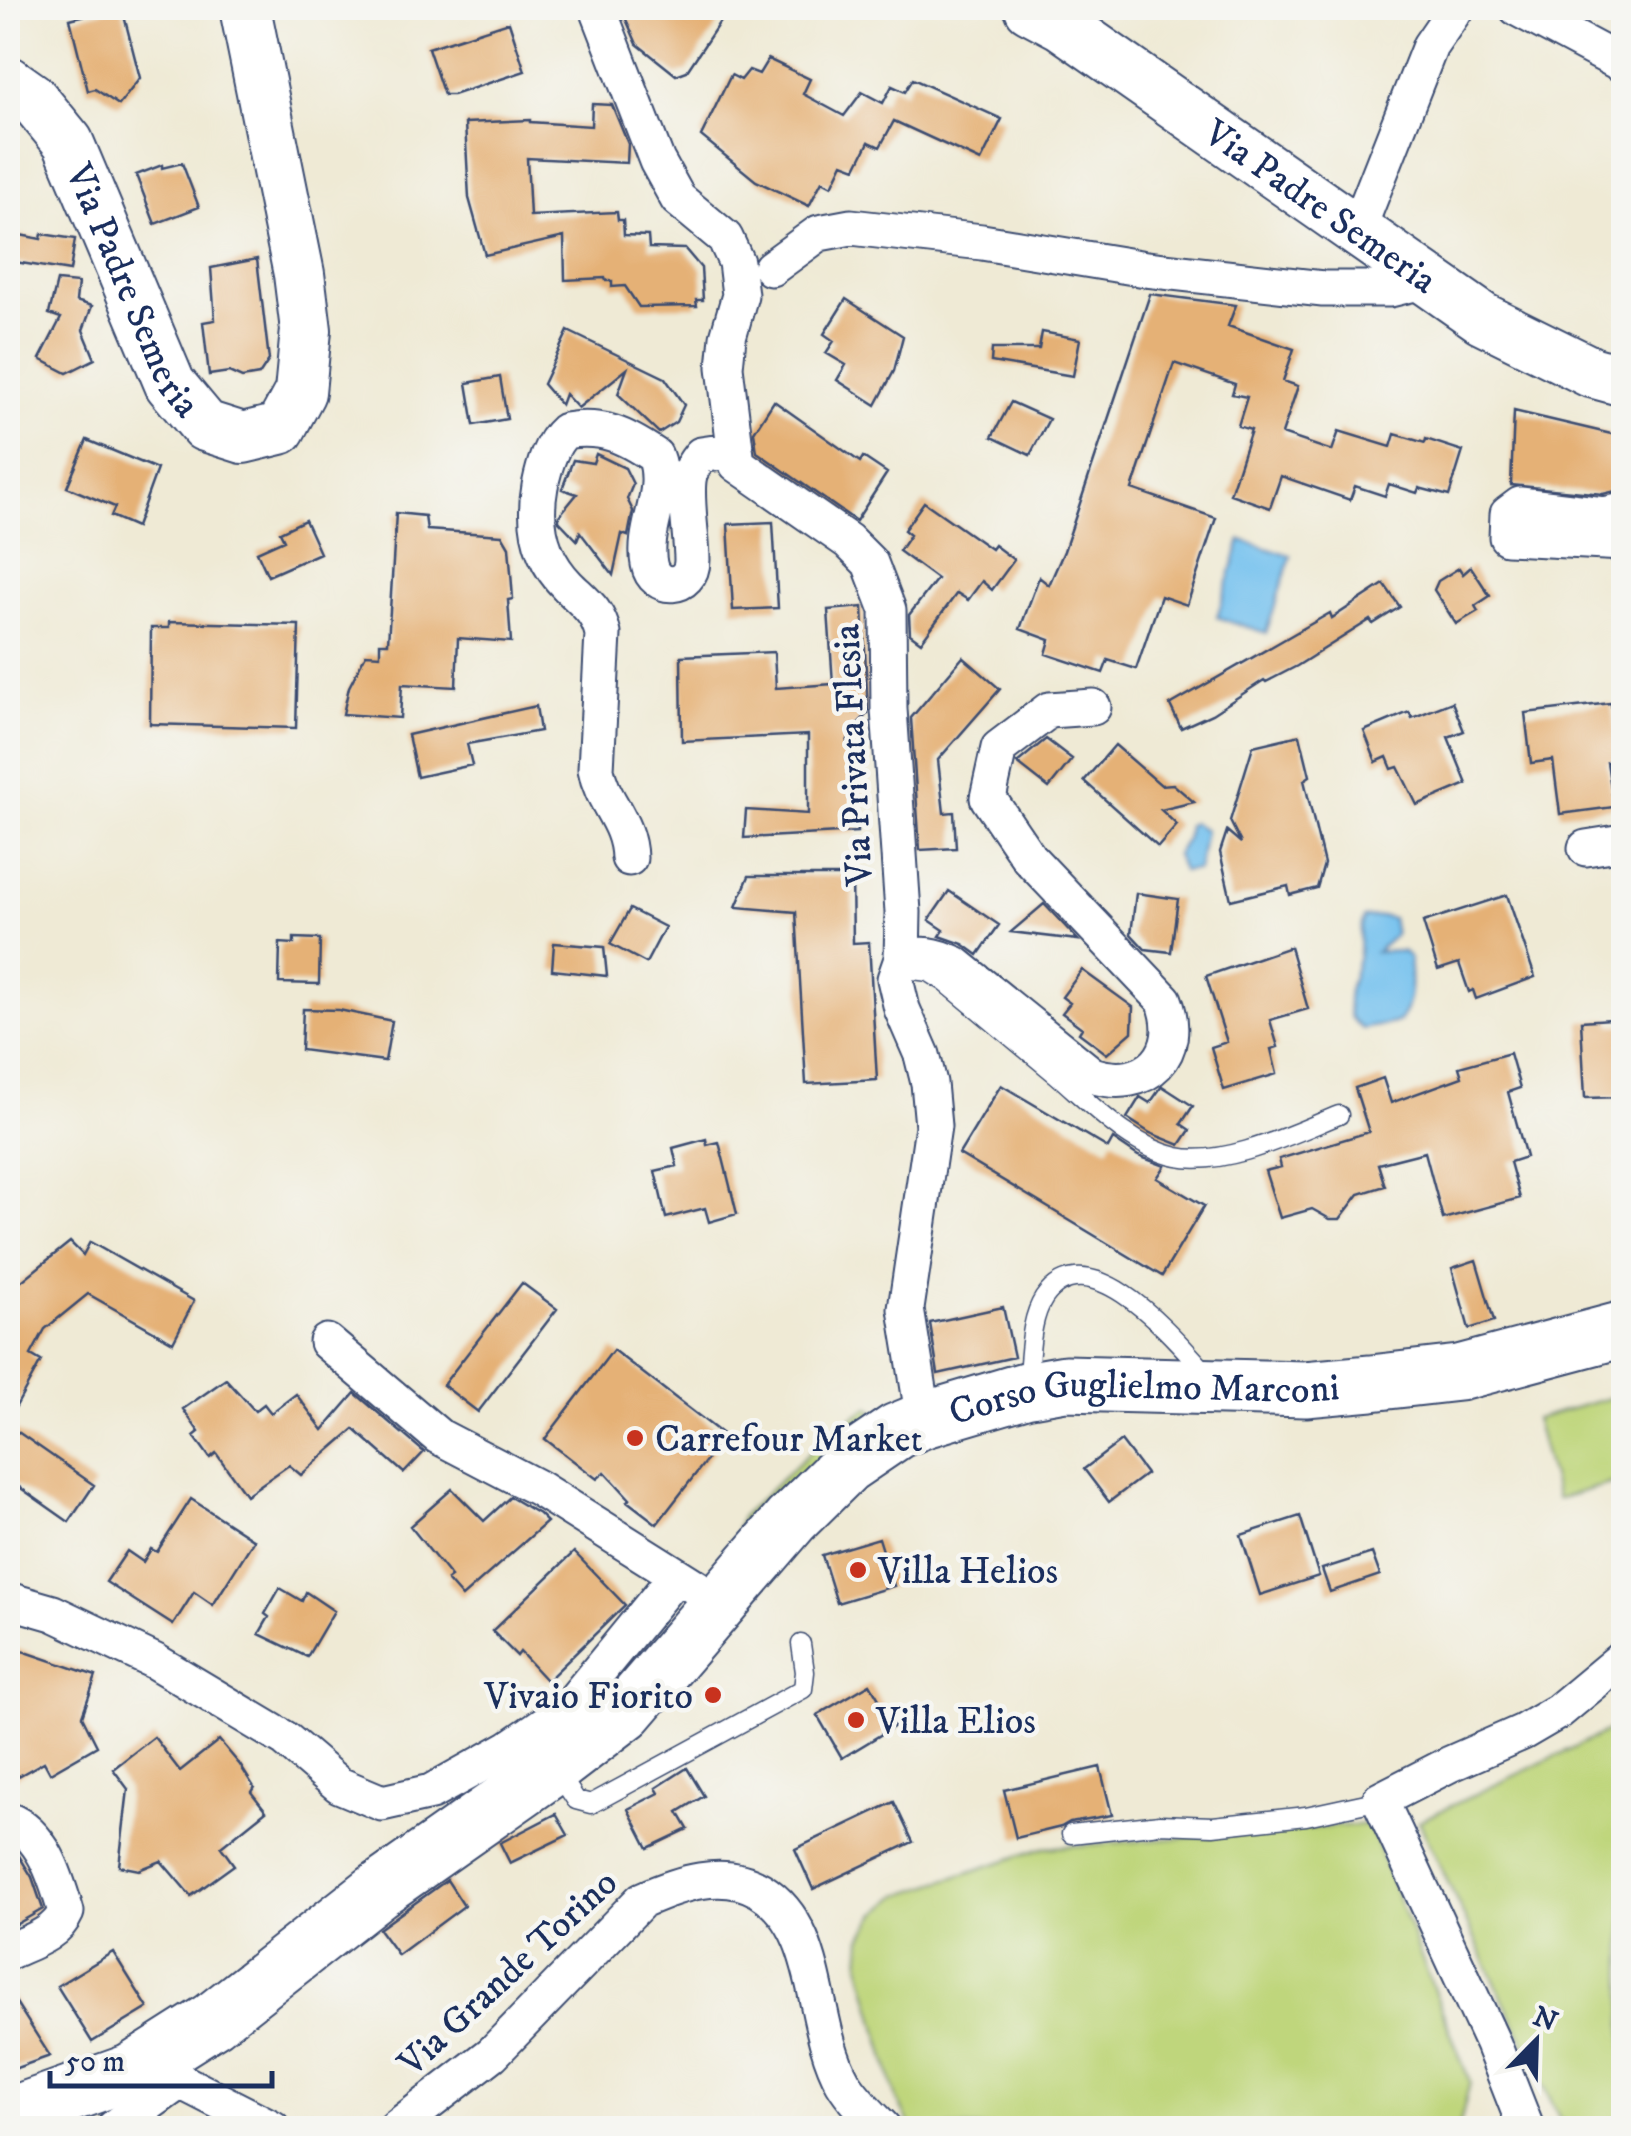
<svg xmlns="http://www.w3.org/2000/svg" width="1631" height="2136" font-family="'IM FELL DW Pica',serif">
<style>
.green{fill:#bfd67b;stroke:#6d826c;stroke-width:2.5}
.water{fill:#74c1ee;stroke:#4878a6;stroke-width:2.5}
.building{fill:#e5b176}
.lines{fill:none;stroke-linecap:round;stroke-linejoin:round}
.service-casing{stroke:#3b4b70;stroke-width:21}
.minor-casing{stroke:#3b4b70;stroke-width:39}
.secondary-casing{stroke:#3b4b70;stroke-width:54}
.primary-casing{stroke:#3b4b70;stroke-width:59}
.service{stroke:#fff;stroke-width:18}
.minor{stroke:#fff;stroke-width:35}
.secondary{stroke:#fff;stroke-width:50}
.primary{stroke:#fff;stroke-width:55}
.poi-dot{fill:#c8321e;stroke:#f6f6f2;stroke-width:4}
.labels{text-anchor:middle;stroke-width:9;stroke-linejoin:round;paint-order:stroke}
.street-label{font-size:38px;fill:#1b2f5e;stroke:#f6f6f2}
.poi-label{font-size:38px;fill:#1b2f5e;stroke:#f6f6f2;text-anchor:start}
</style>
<rect width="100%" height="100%" fill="#f6f6f2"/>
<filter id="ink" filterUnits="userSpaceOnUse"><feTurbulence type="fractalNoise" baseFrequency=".01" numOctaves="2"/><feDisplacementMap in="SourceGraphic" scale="20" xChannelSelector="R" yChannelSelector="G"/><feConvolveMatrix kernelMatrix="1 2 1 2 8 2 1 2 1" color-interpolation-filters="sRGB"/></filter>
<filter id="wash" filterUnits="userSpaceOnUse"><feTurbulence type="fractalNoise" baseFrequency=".0048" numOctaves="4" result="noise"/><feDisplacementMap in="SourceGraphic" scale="40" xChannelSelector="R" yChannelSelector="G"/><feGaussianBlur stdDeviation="2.25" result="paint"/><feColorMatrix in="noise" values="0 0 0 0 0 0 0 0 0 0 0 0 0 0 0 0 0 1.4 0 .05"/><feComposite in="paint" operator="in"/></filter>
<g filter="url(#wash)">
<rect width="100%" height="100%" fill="#efead5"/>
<path class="green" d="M1623 1394V1480L1557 1499 1535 1419Z
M869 1407 876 1414 744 1534 737 1529 742 1516 835 1429Z
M1623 1724V2115L1594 2128H1564L1419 1821Z
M1369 1824 1470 2082 1459 2128H912L897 2100 860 1964 862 1938 876 1914 899 1895 1043 1848Z"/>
<path class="water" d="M1241 540 1291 556 1266 633 1217 617Z
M1193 823 1205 830 1198 870 1182 871 1176 855 1186 839 1188 825Z
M1383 916 1392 918 1395 935 1376 952 1402 951 1409 957C1411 978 1413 1004 1399 1022L1362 1029 1350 1017C1344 994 1352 981 1358 959 1361 944 1357 933 1364 918Z"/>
<g id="blocks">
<path class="building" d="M114 8H122L140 78 119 105 95 89 88 91 70 19Z
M621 8H729L687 71 676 75 637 44Z
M509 22 525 71 453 95H444L428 48Z
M768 59 810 79 803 94 844 116 862 92 883 103 892 86 905 92 913 79 1002 119 981 161 894 121 880 147 869 142 856 168 843 163 832 186 822 181 809 206 756 181 701 136 731 75 741 80 749 70 759 74Z
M592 104 612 105 628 144 627 163 527 158 530 216 617 212 618 220H623L624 235 648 236 649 248 685 249 701 268 703 300H696L697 306 639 307 625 286 612 287V281H606L605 278 565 280 564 237 485 255 469 198 465 123 530 120V122L591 126Z
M182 163 199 207 155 224 136 175 162 165V168Z
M42 234 75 239 70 271 15 262 20 235 41 239Z
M257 259 269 360 259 375 242 378 229 372 209 375 203 322 215 320 211 268Z
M57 281 78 283 76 301 92 306 83 330 95 359 67 373 40 359 61 318 49 314Z
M1150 294 1236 305 1228 326 1294 349 1283 381 1298 386 1282 434 1332 451 1339 431 1391 447 1395 434 1425 443 1426 439 1463 451 1449 496 1419 488 1417 493 1389 484 1385 496 1355 486 1350 500 1281 476 1270 508 1230 494 1251 430 1238 426 1247 397 1232 394 1235 384 1174 363 1132 489 1216 518 1187 605 1161 596 1136 669 1108 660 1103 673 1046 654 1050 640 1020 629 1039 577 1049 585 1064 551Z
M846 299 903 336 894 371 876 405 837 380 846 365 826 353 834 341 824 334Z
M568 331 665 378 684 405 676 422 659 433 618 394 627 369 578 408 565 394 561 405 543 384Z
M1042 332 1080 339 1073 376 991 362 992 349H1039Z
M500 377 507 419 474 425 467 383Z
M774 401 860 462 863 457 887 473 856 521 757 452 754 432Z
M1011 402 1049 419 1030 455 992 437Z
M1514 411 1624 437 1616 491 1603 494 1511 485Z
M87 440 157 469 136 527 111 516 115 507 67 487Z
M596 454 625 468 633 484 627 499 633 511 628 536 622 534 613 575 580 532 577 540 559 521V516L577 494 562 489 573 460 593 463Z
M924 502 991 549 994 545 1014 560 992 590 982 581 968 600 957 593 921 642 910 634 909 615 937 579 899 551 910 535 904 530Z
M396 513 425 516 427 530 502 535 509 547 513 599 508 600 511 642 458 638 456 687 402 684 400 718 343 714 349 687 366 654 380 655V643H388Z
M305 520 320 553 268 576 257 552 284 540 280 532Z
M773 522 778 608 733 610 728 524Z
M1471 567 1490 596 1475 606 1478 611 1456 624 1434 590 1438 581 1459 568 1463 574Z
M1384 584 1400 607 1373 624 1370 620 1297 666 1266 682 1264 680 1212 714 1181 728 1170 705 1330 613 1332 618Z
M863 607 868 713 852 730 847 742 853 746 857 832 744 838 746 810 808 814V735L682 741 681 656 774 652 776 688 833 684 828 610Z
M169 622 299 625 296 728 150 724 151 628H169Z
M963 657 1000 689 938 760 944 813 954 812 956 848 920 850 911 718Z
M1452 702 1464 731 1448 737 1467 784 1417 805 1398 767 1392 769 1387 757 1376 762 1364 731 1409 712 1412 718Z
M1611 703 1620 760 1607 762 1614 807 1560 814 1553 760 1531 763 1525 713Z
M536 706 540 731 467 744 472 765 417 777 408 735Z
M1300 735 1310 776 1304 780 1324 864 1317 888 1290 895 1288 886 1231 900 1220 852 1227 831 1241 843 1230 821 1253 746Z
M1046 739 1072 759 1049 788 1017 763Z
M1115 745 1161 785 1173 784 1194 802 1161 810 1177 825 1158 847 1084 781Z
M749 876H852L853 943 869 942 877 1080 806 1084 796 912 736 907Z
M949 891 999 925 978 955 963 944 940 936 944 930 929 920Z
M1136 893 1178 899 1171 952 1145 949 1131 934Z
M1507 895 1535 977 1476 999 1473 990 1469 992 1459 963 1438 970 1423 922Z
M1044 904 1078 940 1011 932Z
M630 909 665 927 646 963 610 944Z
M294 938 320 939 319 984 279 983 280 943 294 944Z
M554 943 604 947 607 976 552 970Z
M1290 947 1308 1009 1270 1020 1278 1047 1271 1049 1277 1074 1224 1090 1211 1047 1227 1042 1206 976Z
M1082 970 1133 1007 1132 1032 1107 1054 1079 1033 1082 1028 1062 1013 1070 1003 1062 997Z
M303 1009 339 1010 392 1021 385 1061 301 1050Z
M1611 1019V1026L1624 1025V1097L1585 1098 1581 1021Z
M1510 1053 1520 1088 1508 1092 1526 1157 1510 1162 1520 1198 1443 1219 1425 1152 1378 1164 1385 1186 1359 1194 1340 1219H1330L1312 1209 1280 1218 1265 1171 1281 1167 1279 1159 1369 1132 1355 1088 1383 1078 1391 1103 1462 1077 1459 1067Z
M1001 1085 1108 1148 1113 1139 1138 1156 1165 1166 1157 1178 1204 1206 1162 1276 959 1154Z
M1162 1086 1193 1106 1181 1124 1190 1130 1180 1145 1150 1133 1127 1118 1140 1097 1150 1103Z
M706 1139 707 1145 719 1142 737 1214 709 1222 705 1208 666 1218 655 1171 677 1166 673 1148Z
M70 1242 83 1255 90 1242 194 1301 173 1342 88 1294 45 1329 31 1355 41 1361 8 1421V1292Z
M1476 1260 1494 1321 1469 1329 1452 1268Z
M522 1283 557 1309 478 1412 443 1385Z
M1003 1307 1014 1357 938 1374 930 1323Z
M613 1350 725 1436 657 1524 627 1501 630 1499 605 1472 597 1479 545 1439Z
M226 1379 255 1411 264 1404 271 1413 296 1394 323 1430 355 1393 424 1452 404 1473 354 1429 301 1475 289 1465 246 1495 216 1453 210 1458 194 1436 199 1432 183 1409Z
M8 1425 94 1485 69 1522 8 1479Z
M1121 1441 1146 1474 1109 1502 1084 1469Z
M452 1489 484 1521 510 1497 539 1514 547 1522 462 1597 447 1580 451 1577 410 1526Z
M191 1499 254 1540 213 1605 194 1592 173 1625 106 1582 127 1551 143 1562 151 1549 157 1552Z
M1300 1516 1319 1576 1260 1595 1241 1535Z
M879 1538 894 1586 837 1603 822 1555Z
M574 1552 625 1605 547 1681 520 1652 517 1656 492 1631Z
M1372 1553 1380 1575 1330 1592 1322 1569Z
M280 1588 302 1601 306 1592 334 1611 307 1657 259 1634 269 1617 265 1614Z
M8 1646 96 1676 82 1716 97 1746 50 1773 44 1762 8 1782Z
M870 1684 895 1726 842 1758 817 1715Z
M154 1737 180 1771 219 1740 240 1765 254 1787 251 1792 266 1811 221 1847 234 1865 191 1896 161 1861 139 1870 119 1866 128 1789 113 1769Z
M1100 1767 1112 1815 1070 1822 1061 1827 1016 1838 1004 1790Z
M687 1768 704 1796 678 1812 688 1829 648 1848 628 1809 659 1793 656 1788Z
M894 1802 913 1842 813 1889 795 1849Z
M556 1814 568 1835 510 1863 500 1843Z
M8 1844 18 1854 32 1877 43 1909 8 1929Z
M447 1880 464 1906 398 1955 379 1929Z
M113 1952 148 2008 92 2042 57 1986Z
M8 1990 50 2056 8 2071Z"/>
</g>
</g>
<g filter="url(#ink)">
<use href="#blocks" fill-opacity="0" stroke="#3b4b70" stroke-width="2.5"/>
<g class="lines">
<g class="service-casing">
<path id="service" d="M913 970 929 972 945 982C982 1013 1020 1044 1057 1075 1092 1105 1131 1147 1177 1157 1226 1167 1294 1133 1339 1115
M1027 1381C1031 1355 1029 1321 1044 1298 1090 1233 1178 1343 1209 1376
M557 1771 576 1800 591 1804 803 1689 805 1672 801 1644
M1071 1834 1160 1824 1213 1826 1306 1816 1380 1800"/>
</g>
<g class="minor-casing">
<path id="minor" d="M1517 8 1624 65
M598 9 657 161 678 199 725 238 736 262 740 295 728 337 725 367 737 464 848 541 870 563 888 610 889 709 903 912 902 959 895 979 902 1009 922 1055 929 1083 933 1126 906 1309 924 1420
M1357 231 1430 46 1456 8
M771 268 819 233 851 227 982 242 1146 269 1323 289H1390L1427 280
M1624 511 1604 515 1520 505 1508 514 1507 537 1624 543
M1586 848 1624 842
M629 858C628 820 602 803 596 769L603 634C598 611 584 602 568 586 540 558 533 524 540 486 544 467 550 444 565 431 603 425 624 435 655 456 669 492 642 528 649 564 654 592 692 590 692 560 692 538 684 494 689 475 691 468 697 460 701 455L735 450
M902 959C923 952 935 955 955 964L1092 1075C1147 1093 1185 1053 1164 1000L1029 858 988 798 999 748 1049 710 1093 707
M327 1342 438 1436 538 1488 697 1588
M8 1600 53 1613 156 1662 285 1739 339 1785 382 1803 431 1792 510 1748 568 1708 676 1576
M8 1820C44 1834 56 1878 66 1912 56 1935 29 1942 8 1952
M160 2053 180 2081 272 2128
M114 2128 180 2081
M396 2128 492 2054 642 1900C678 1884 723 1868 760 1890 824 1929 809 2022 843 2082 853 2099 870 2115 883 2128
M1526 2128 1493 2044 1380 1800 1450 1764 1523 1732 1559 1711 1624 1657"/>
</g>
<g class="secondary-casing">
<g id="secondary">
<path id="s1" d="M1030 8 1062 25 1482 318 1591 372 1624 381"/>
<path id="s2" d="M8 81 32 98 68 142 170 384 205 426 243 438 280 429 300 392 306 330 299 274 245 8"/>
</g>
</g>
<g class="primary-casing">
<g id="primary">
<path id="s3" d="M8 2116 131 2072 213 2020 376 1892 554 1767 626 1712 791 1520 847 1465 897 1431 924 1420 1025 1390 1065 1383 1305 1389 1371 1383 1459 1373 1624 1329"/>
</g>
</g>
<use href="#service" class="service"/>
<use href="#minor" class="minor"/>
<use href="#secondary" class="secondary"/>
<use href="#primary" class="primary"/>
</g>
</g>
<g class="poi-dot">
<circle cx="635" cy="1438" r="10"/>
<circle cx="858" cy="1570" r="10"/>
<circle cx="713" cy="1695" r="10"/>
<circle cx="856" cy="1720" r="10"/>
</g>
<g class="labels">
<g class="street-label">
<text dy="13" stroke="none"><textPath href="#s1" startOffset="352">Via Padre Semeria</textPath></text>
<text dy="13" stroke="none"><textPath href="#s2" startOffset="248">Via Padre Semeria</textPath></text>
<text transform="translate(852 755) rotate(-93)" y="13">Via Privata Flesia</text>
<text dy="13" stroke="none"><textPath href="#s3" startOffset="1388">Corso Guglielmo Marconi</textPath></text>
<text transform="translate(507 1972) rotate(-43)" y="13">Via Grande Torino</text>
</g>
<g class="poi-label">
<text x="655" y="1451">Carrefour Market</text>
<text x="878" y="1583">Villa Helios</text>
<text x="693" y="1708" text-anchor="end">Vivaio Fiorito</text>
<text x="876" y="1733">Villa Elios</text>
</g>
</g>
<rect width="1631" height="2136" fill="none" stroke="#f6f6f2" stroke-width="40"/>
<g transform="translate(1536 2041) rotate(23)" stroke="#f6f6f2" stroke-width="8" paint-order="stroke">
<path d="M0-8L18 38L0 25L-18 38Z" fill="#1b2f5e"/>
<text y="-15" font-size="28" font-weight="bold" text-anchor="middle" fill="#1b2f5e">N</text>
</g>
<path d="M50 2071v15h222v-15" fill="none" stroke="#1b2f5e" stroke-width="5"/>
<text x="65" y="2071" font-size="30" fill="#1b2f5e" stroke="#f6f6f2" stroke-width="8" paint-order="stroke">50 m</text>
</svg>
